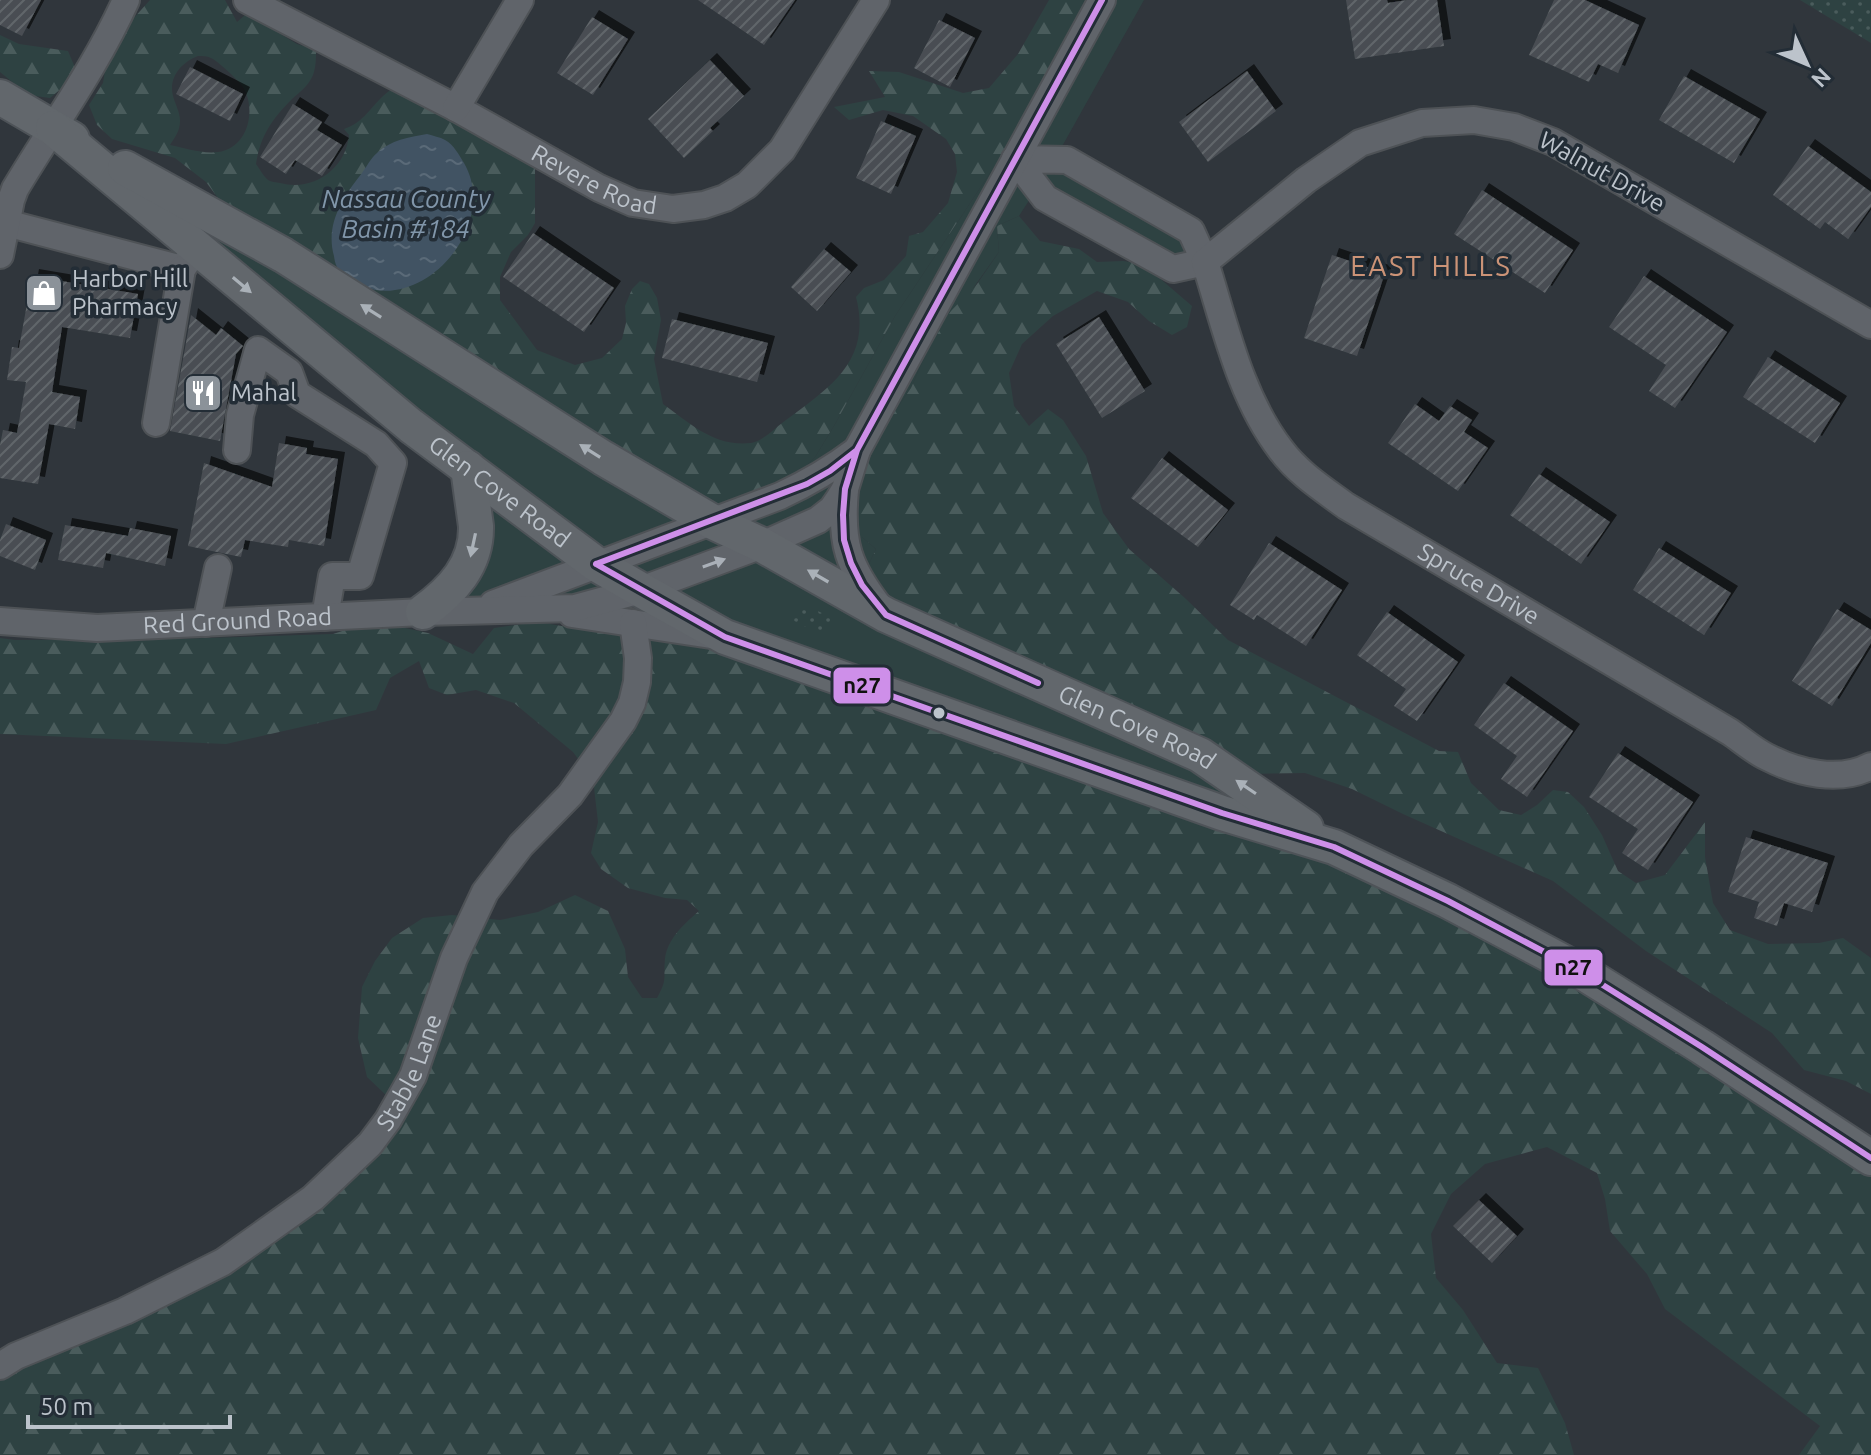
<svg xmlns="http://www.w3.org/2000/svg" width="1871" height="1455" font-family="Ubuntu,sans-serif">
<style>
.grass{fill:#2e4242}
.forest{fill:url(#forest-firs);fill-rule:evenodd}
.park{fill:url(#park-dots)}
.water{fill:url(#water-ripples)}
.building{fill:url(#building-hatch);filter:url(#shadow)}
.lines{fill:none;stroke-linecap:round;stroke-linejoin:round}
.minor-casing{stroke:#4e5256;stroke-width:30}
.major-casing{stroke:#4e5358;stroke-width:38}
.minor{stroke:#60646a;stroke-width:26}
.major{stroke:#62676c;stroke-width:34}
.bus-1-casing{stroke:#232d36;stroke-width:12}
.bus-1{stroke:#ce8fe9;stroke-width:6}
.oneway{fill:#aab1b8}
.oneway2{fill:#aab0b8}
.bus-dot{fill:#bcc3cb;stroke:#232d36;stroke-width:3}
.labels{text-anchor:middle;stroke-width:7;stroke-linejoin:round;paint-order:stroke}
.street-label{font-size:24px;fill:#bcc3cb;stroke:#232d36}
.poi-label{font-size:24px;fill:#bcc3cb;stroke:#232d36;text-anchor:start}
.water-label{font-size:26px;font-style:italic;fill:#8196aa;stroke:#232d36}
.quarter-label{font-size:28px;letter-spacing:2px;fill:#cb9377;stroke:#232d36}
.line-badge{stroke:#232d36;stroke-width:3}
.pale-badge-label{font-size:22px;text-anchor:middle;font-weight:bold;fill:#111}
</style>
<defs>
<pattern id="forest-firs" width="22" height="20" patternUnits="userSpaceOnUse" patternTransform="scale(2)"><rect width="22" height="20" fill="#2e4242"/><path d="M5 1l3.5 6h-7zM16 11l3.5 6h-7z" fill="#4a5c5c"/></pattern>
<pattern id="park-dots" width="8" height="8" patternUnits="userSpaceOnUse" patternTransform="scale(2)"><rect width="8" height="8" fill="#2e4242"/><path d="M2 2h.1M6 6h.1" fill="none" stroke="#4a5c5c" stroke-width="1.8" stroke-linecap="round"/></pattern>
<pattern id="water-ripples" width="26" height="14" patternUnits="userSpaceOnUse" patternTransform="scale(2)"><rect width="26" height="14" fill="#415363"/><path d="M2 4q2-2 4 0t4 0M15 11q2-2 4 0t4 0" fill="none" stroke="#5a6a78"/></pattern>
<pattern id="building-hatch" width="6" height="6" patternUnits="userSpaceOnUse" patternTransform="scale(2)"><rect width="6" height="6" fill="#494e53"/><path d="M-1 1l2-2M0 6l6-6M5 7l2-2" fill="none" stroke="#61666a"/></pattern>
<filter id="shadow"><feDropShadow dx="7" dy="-7" stdDeviation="0" flood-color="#0009"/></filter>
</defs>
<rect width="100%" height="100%" fill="#30363c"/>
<path class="grass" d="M1084 0H1144L1055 159 1191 231 1205 262 1173 269 1037 188 1019 216 997 226 999 252 926 354 911 388 869 449 862 537 876 549 869 564 1200 755 1334 847 630 594 423 612 458 580 468 468 53 128 792 480 815 457 835 424 895 316 992 170 1012 144Z"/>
<path class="forest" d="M150 0H225L237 22 251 10 282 35 297 44 316 50C316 58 316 67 313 75 309 85 300 92 292 99 272 119 260 136 256 164 259 168 264 177 268 180 271 182 276 182 280 183 313 192 346 169 349 135L344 129C362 123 368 111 381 98 387 92 396 86 403 81L535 162V223L528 235 511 252 500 277V300L537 350 575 365 602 358 622 339 626 323 625 306 632 289 640 281 649 284 657 298 661 320 654 359 663 404C691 424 714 447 751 443 762 442 776 427 786 420 832 386 872 360 856 297L864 288 884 280 906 256 909 236 923 232 948 203 957 172 955 154 946 139 913 116 883 110 849 120 834 107 885 97 869 71 899 72 963 93 989 88 1018 54 1049 0H1084L1045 89 1012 144 992 170 895 316 835 424 815 457 792 480 740 503 682 487 620 458 221 202 206 182 175 158 112 139 97 125 89 105 103 83 108 53 123 30ZM198 56C203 56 207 56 211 58 218 61 238 80 243 87 257 110 248 148 218 152 202 154 185 148 170 145 175 137 180 131 180 121 180 112 175 104 173 96 168 77 182 62 198 56Z
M0 35 19 44 68 51 76 70 69 82 50 98 28 95 0 72Z
M1019 216 1040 241 1079 249 1097 262 1123 261 1143 264 1192 306 1187 327 1172 335 1149 321 1128 302 1097 291 1053 316 1022 344 1009 373 1014 406 1029 426 1048 409 1063 420 1086 456 1103 513 1129 549 1186 599 1228 640 1439 751 1458 752 1471 783 1499 810 1521 815 1537 805 1553 790 1568 792 1584 807 1602 835 1618 871 1636 883 1665 875 1705 822V857L1713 903 1730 930 1768 944 1819 943 1843 938 1871 958V1094L1846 1081 1804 1070 1772 1033 1646 951 1553 881 1403 814 1352 789 1305 773 1243 774 895 611 869 576V564L876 549 862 537 851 513 869 449 911 388 926 354 950 312 977 284 999 252 997 226Z
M373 621 428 633 473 654 494 628 538 622 645 640 687 637 1334 847 1871 1158V1455H1799L1820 1426 1665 1309 1647 1274 1610 1231 1605 1199 1597 1173 1547 1147 1485 1164 1451 1194 1431 1234 1436 1278 1463 1310 1497 1363 1538 1368 1565 1423 1574 1455H0V1366L223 1262 370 1144 387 1096 367 1077 358 1038 362 987 375 961 392 938 423 918 452 915 500 920 538 912 575 895 608 911 625 949 628 977 642 998H657C668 978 663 979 665 959 667 939 685 923 699 911L687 900 665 898 628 888 601 869 591 853 598 822 593 779 573 752 514 703 476 690 447 695 429 688 419 661 390 678 376 710 226 744 0 734V638L15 640 176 639 333 634Z"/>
<path class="park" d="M1800 0H1871V43Z
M801 602 833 619 824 636 792 620Z"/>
<path class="water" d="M427 134C433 136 440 137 445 140 454 145 459 155 464 163 504 232 405 333 341 272 336 267 335 263 334 256 325 224 343 197 362 173 367 166 371 158 377 153 391 140 409 137 427 134Z"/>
<path class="building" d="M0 0H41L22 36 0 25Z
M698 0H795L764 45Z
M1346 0H1387L1388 3 1407 0H1437L1444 46 1355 59Z
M1554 0H1585L1639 25 1618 73 1598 64 1589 82 1529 55Z
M592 17 628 39 593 95 557 73Z
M939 20 975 38 950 87 914 68Z
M710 60 744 96 710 128 713 131 684 158 648 119Z
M190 67 243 94 230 121 176 94Z
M1247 71 1276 111 1208 162 1179 122Z
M1684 76 1760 119 1734 163 1659 120Z
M293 104 322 122 317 130 342 145 322 176 295 160 286 174 260 157Z
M881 121 916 136 891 194 856 178Z
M1808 146 1871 192V207L1848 239 1825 222 1820 229 1773 195Z
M1482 190 1573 250 1545 293 1454 234Z
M533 233 614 288 584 332 503 277Z
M824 249 851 272 817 311 791 287Z
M1332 255 1385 273 1357 356 1304 338Z
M32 276 138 294 130 338 62 327 52 392 80 397 75 429 49 424 38 484 0 478V445L3 430 17 433 26 382 7 380 12 347 19 348Z
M1644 276 1727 332 1675 408 1649 391 1666 365 1609 327Z
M191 315 216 335 221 328 243 346 236 354 220 441 170 431Z
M1099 317 1145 391 1102 418 1056 344Z
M672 319 768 343 757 382 662 358Z
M1768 357 1840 403 1815 443 1743 397Z
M1415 404 1439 421 1450 406 1472 420 1464 432 1488 448 1458 491 1388 443Z
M279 443 307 448 306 454 338 459 324 546 289 540 288 547 245 540 241 557 188 546 204 463 272 487Z
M1162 458 1228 510 1198 547 1131 498Z
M1539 474 1610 522 1581 564 1510 515Z
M6 524 46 540 35 570 0 556V540Z
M65 525 128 536 130 528 171 536 165 566 106 553 103 568 58 560Z
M1269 543 1342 590 1306 646 1257 615 1254 620 1230 605Z
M1659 548 1731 593 1704 635 1633 590Z
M1837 609 1871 630V643L1832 706 1792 681Z
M1387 612 1458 662 1417 721 1394 706 1406 689 1357 655Z
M1504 683 1573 731 1527 797 1501 779 1517 756 1474 725Z
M1618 753 1693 802 1648 870 1622 853 1638 829 1589 797Z
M1746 837 1828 863 1812 912 1784 903 1777 926 1754 918 1759 902 1728 892Z
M1479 1200 1517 1236 1492 1263 1453 1226Z"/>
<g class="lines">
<g class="minor-casing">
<g id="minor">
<path id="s1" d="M247 0 456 108 599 188 633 203 673 209 704 205 725 198 747 185 782 150 876 0"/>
<path d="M456 108 520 0"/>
<path d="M1015 159 1067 160 1191 231 1205 262 1173 269 1045 198Z"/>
<path d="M6 223 182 269 197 248"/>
<path d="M0 255 11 200 15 189C52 127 96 67 126 0"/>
<path id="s2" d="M1871 325 1553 142 1514 127 1474 120 1422 123 1360 143 1306 180 1205 262C1225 325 1240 397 1281 450 1298 473 1323 489 1346 506L1730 732C1742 740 1754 751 1767 757 1798 773 1839 783 1871 766"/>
<path d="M156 423 182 269"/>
<path d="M237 450 240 415 258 350 289 372 297 394 376 444 393 463 360 576H332L325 617"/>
<path d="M845 490C840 543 848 567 881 609"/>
<path d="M493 604 780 496C808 483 832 469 857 450"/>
<path d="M572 614 711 635"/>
<path id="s3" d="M0 621 97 628 423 612 575 608 641 590 762 545 818 520 832 509 839 499 845 489 857 450 1102 0"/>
<path d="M206 623 218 568"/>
<path id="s4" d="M0 1366 16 1356 125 1311 223 1262 313 1198 370 1144 388 1120 413 1076 454 958 485 892 521 845 570 795 623 721 632 703 637 682 638 658 633 623"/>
</g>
</g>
<g class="major-casing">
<g id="major">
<path d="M0 97 72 139"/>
<path id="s5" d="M53 128 411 426 596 564 641 590 725 637 1222 813 1334 847 1448 901 1582 972 1702 1047 1871 1158"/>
<path id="s6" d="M125 168 283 255 603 458 711 521 762 545 886 615 1200 755 1306 828"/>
<path d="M423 612C452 591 477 565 476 526L468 468"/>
</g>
</g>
<use href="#minor" class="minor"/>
<use href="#major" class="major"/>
<g class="bus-1-casing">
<path id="bus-1" d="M596 564 725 637 1222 813 1334 847 1448 901 1582 972 1702 1047 1871 1158
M596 564 807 484 830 471 857 450
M1038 683 886 615 862 585 851 563 844 540 843 515 845 489 857 450 1102 0"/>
</g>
<use href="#bus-1" class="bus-1"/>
</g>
<defs><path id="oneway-solid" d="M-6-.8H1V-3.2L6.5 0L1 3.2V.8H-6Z" transform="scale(2)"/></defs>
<g class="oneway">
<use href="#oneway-solid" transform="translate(242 285) rotate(40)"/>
<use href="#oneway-solid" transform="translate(371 311) rotate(-148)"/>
<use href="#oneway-solid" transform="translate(590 451) rotate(-148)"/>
<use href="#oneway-solid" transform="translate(473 545) rotate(102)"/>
<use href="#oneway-solid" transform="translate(818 576) rotate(-150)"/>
<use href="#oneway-solid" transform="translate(1246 787) rotate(-146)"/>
</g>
<use class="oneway2" href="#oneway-solid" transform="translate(714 563) rotate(-20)"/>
<defs>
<g id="shop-square" transform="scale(2)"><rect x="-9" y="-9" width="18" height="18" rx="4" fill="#8b9299" stroke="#232d36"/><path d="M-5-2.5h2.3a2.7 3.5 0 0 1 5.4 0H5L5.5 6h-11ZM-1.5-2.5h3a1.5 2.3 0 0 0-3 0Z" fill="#fff"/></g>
<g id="restaurant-square" transform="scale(2)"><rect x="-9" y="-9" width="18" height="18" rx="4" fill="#8b9299" stroke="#232d36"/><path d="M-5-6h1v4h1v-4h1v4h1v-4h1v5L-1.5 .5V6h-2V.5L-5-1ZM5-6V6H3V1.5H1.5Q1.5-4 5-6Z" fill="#fff"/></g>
</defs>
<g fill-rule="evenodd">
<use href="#shop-square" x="44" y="293"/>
<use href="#restaurant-square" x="203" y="393"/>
</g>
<circle class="bus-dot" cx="939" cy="713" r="7"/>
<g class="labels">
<g class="street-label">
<text transform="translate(1602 172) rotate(29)" y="8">Walnut Drive</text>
<text dy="8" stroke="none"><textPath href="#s1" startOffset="392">Revere Road</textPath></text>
<text dy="8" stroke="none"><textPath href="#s5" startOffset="576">Glen Cove Road</textPath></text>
<text dy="8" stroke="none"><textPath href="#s2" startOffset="1206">Spruce Drive</textPath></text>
<text dy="8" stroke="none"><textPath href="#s3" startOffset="238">Red Ground Road</textPath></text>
<text dy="8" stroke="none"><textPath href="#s6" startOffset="1158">Glen Cove Road</textPath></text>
<text dy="8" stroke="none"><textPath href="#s4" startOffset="518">Stable Lane</textPath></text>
</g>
<g class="poi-label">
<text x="72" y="287">Harbor Hill<tspan x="72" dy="28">Pharmacy</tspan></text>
<text x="231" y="401">Mahal</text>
</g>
<g class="water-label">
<text x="406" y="208">Nassau County<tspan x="406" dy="30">Basin #184</tspan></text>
</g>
<g class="quarter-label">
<text x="1431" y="276">EAST HILLS</text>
</g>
</g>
<g class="line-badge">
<rect x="832" y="666" width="60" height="39" rx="8" fill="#ce8fe9"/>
<rect x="1543" y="948" width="61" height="39" rx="8" fill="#ce8fe9"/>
</g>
<g class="pale-badge-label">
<text x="862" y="693">n27</text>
<text x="1573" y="975">n27</text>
</g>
<g transform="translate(1807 64) rotate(134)" stroke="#232d36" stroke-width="6" paint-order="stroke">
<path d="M0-6L14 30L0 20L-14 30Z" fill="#bcc3cb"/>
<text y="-12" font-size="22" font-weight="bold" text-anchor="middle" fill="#bcc3cb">N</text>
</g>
<path d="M28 1415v12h202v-12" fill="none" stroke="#bcc3cb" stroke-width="4"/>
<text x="40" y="1415" font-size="24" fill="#bcc3cb" stroke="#232d36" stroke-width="6" paint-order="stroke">50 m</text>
</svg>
